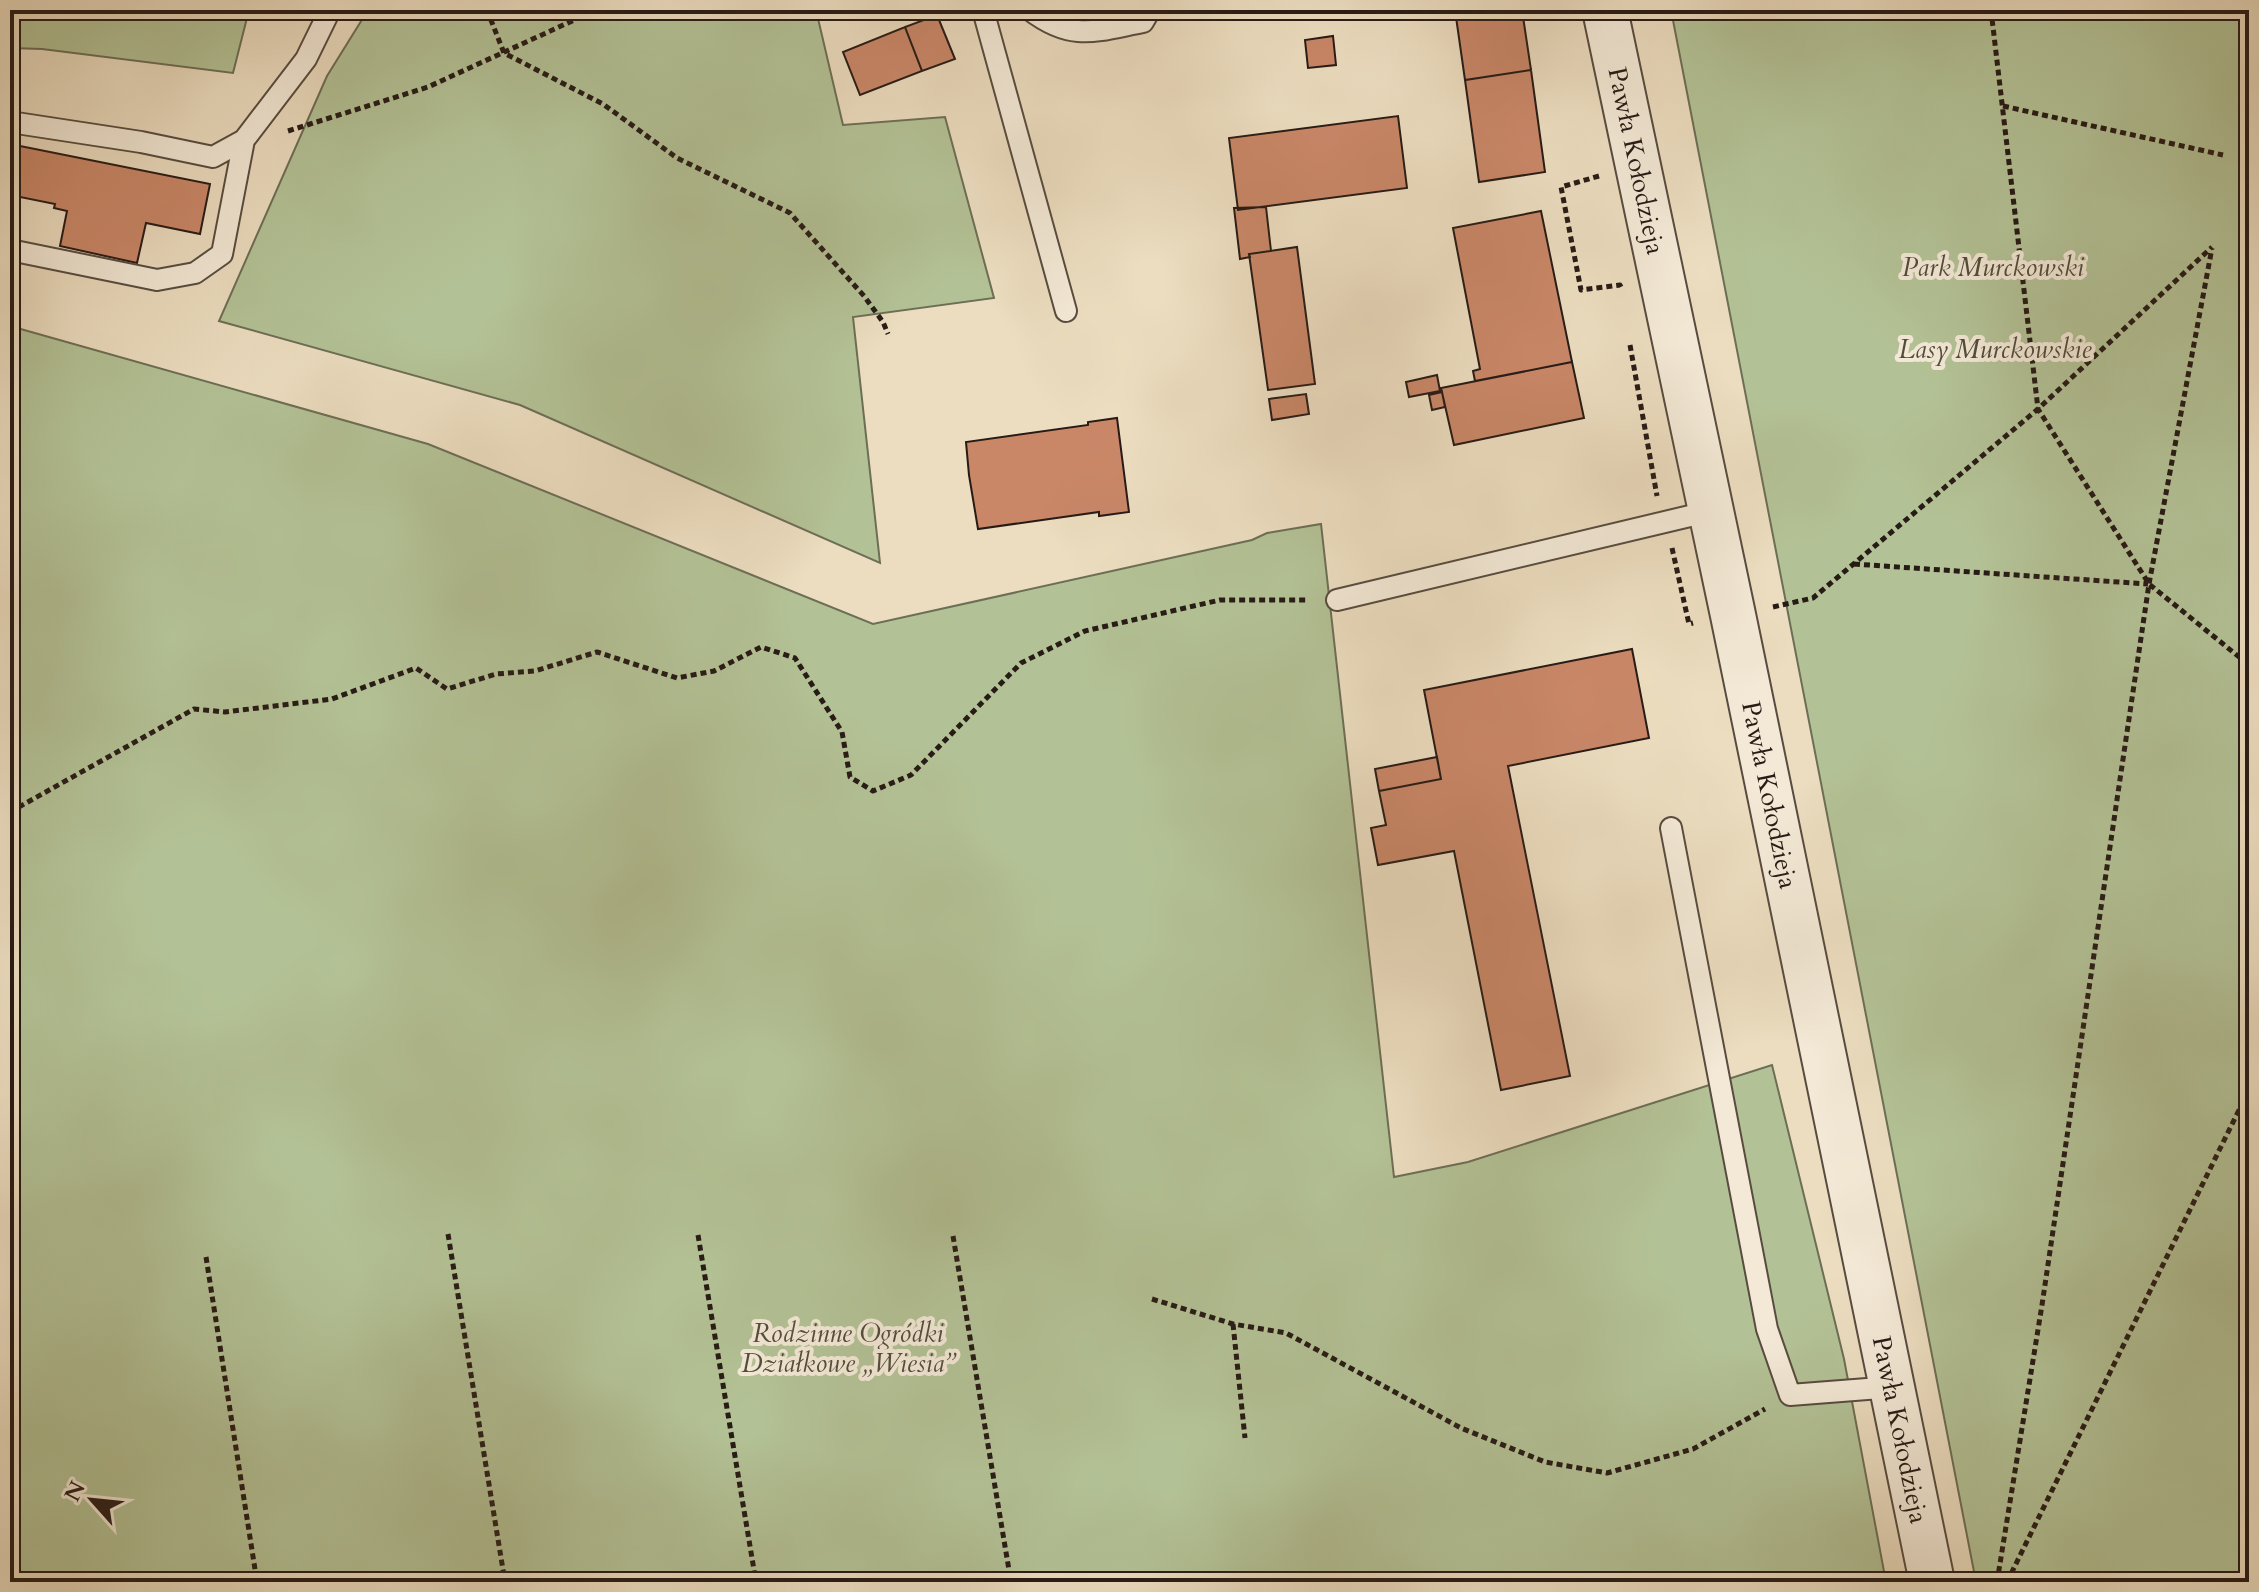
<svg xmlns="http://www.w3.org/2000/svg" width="2259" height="1592" font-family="Cardo,serif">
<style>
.green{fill:#b3c296;stroke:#6d6e56;stroke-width:2}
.building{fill:#c98768;stroke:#271b16;stroke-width:2}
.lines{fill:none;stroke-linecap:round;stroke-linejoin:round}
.service-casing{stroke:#584c40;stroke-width:24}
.tertiary-casing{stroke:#584c40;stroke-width:48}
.path{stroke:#271b16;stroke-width:5;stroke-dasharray:6 4;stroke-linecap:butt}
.service{stroke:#f3e9d6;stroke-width:20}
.tertiary{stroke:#f3e9d6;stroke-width:44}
.labels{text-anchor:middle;stroke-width:8;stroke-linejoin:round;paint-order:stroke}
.street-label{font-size:26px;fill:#271b16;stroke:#f3e9d6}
.park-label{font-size:26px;font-style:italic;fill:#514d3c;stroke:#f3e9d6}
</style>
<rect width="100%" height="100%" fill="#ecddc0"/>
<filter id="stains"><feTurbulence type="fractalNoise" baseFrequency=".0025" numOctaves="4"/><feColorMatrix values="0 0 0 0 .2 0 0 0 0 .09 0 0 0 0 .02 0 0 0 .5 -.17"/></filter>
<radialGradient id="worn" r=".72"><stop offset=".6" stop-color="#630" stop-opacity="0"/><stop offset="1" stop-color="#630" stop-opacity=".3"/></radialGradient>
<path class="green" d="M10 10H249L233 73 42 49 10 48Z
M368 10H816L843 125 945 117 994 298 853 317 880 563 520 405 219 321 327 76Z
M1671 10H2249V1582H1976Z
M10 326 428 444 873 624 1252 540 1267 533 1321 524 1394 1177 1468 1162 1772 1065 1844 1359 1886 1582H10Z"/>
<path class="building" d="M1455 10H1522L1531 70 1465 80Z
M937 15 955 59 922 71 905 27Z
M905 27 922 71 860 95 843 52Z
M1333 36 1336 65 1308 68 1305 40Z
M1531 70 1545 172 1479 182 1465 80Z
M1398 116 1407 188 1238 210 1229 138Z
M10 144 210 184 200 234 146 223 137 263 60 246 67 211 54 208 55 204 10 195Z
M1266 207 1271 251 1249 254 1250 257 1240 259 1234 208Z
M1541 211 1572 362 1475 381 1473 371 1480 369 1453 228Z
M1297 247 1315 384 1268 390 1249 254Z
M1572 362 1584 418 1454 445 1441 388Z
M1437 375 1440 391 1409 397 1406 382Z
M1442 392 1445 407 1432 410 1429 395Z
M1306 394 1309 414 1272 420 1269 399Z
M1117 418 1129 512 1099 516V512L978 529 969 475 966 442 1088 425V422Z
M1632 649 1649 738 1508 766 1570 1076 1501 1090 1454 851 1378 865 1371 828 1386 825 1379 791 1441 779 1424 690Z
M1437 757 1441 779 1379 791 1375 769Z"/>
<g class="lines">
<g class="service-casing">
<path id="service" d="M983 10 1066 311
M1030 10C1072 42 1096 31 1143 22L1150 10
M10 122 141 142 213 157 244 140 306 59 330 10
M10 250 157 280 195 273 222 254 244 140
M1337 600 1711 511
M1671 828 1767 1329 1790 1395 1893 1387"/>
</g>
<g class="tertiary-casing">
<g id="tertiary">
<path id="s1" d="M1605 10 1733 615 1932 1582"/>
</g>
</g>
<path class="path" d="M487 10 504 53 603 104 677 158 790 213 864 296 883 322 888 334
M1991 10 2038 409 2149 584 2249 665
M2003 106 2223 155
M288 131 428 87 596 10
M1599 176 1561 187 1581 290 1620 285 1621 287
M1630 345 1657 496
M1672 548 1689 624 1693 623
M1854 564 2148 584
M1773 607 1813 598 2038 409 2212 247
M10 812 194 709 225 712 332 699 416 668 447 689 496 674 535 671 597 652 677 678 714 671 761 647 795 658 842 732 850 777 873 791 911 775 1021 663 1085 631 1220 600H1308
M448 1234 505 1582
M698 1235 756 1582
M953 1236 1011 1582
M206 1257 257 1582
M1152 1299 1233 1324 1286 1333 1461 1428 1545 1462 1607 1473 1693 1449 1765 1409
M1233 1324 1245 1438
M1997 1582 2042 1305 2149 584 2212 248
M2007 1582 2239 1110 2249 1097"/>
<use href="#service" class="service"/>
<use href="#tertiary" class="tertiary"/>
</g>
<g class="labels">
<g class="street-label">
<text dy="9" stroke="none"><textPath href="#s1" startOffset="154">Pawła Kołodzieja</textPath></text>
<text dy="9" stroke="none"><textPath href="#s1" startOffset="802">Pawła Kołodzieja</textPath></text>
<text dy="9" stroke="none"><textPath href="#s1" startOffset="1450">Pawła Kołodzieja</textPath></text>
</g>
<g class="park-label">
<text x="1993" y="276">Park Murckowski</text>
<text x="1995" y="358">Lasy Murckowskie</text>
<text x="848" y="1342">Rodzinne Ogródki<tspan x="848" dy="30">Działkowe „Wiesia”</tspan></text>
</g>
</g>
<rect width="2259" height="1592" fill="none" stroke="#ecddc0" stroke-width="40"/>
<rect x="12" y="12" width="2235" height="1568" fill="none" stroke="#271b16" stroke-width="4"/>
<rect x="20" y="20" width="2219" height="1552" fill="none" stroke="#271b16" stroke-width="2"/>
<g transform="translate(92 1500) rotate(297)" stroke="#f3e9d6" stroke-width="6" paint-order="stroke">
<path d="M0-6L14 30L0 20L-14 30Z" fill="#271b16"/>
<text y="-12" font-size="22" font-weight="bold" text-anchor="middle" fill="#271b16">N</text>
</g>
<rect width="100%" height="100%" filter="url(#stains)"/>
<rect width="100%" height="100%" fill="url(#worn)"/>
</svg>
